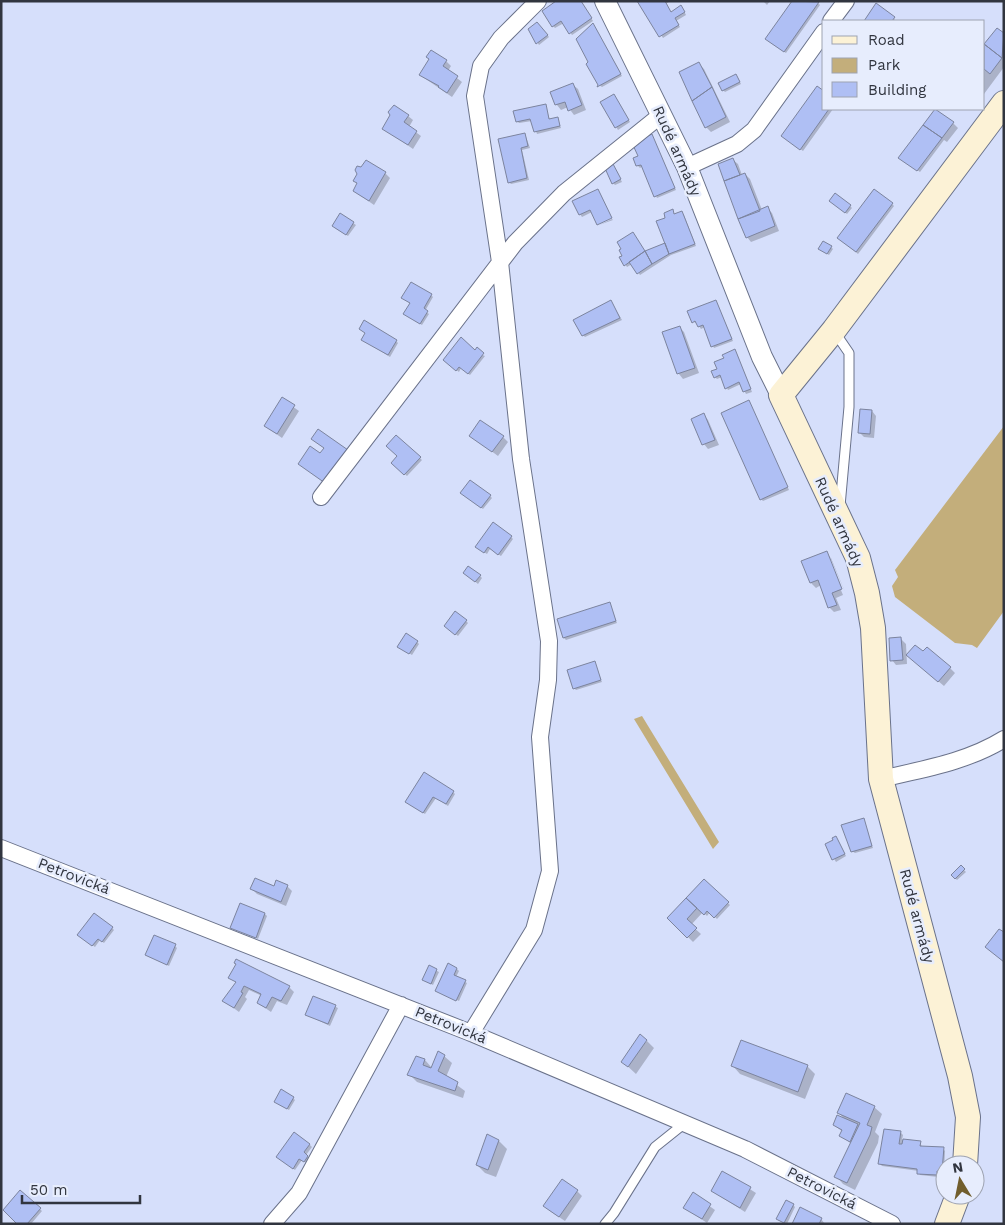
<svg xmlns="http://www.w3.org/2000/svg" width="1005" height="1225" font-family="'Work Sans',sans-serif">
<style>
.green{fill:#c3ae7b}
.shadow{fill:#0003}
.building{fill:#afbff4;stroke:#7c849e}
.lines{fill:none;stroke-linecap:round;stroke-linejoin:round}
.service-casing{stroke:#6a728a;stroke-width:11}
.minor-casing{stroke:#6a728a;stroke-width:18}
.tertiary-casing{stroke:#6a728a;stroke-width:22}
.secondary-casing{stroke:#6a728a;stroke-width:26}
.service{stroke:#fff;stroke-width:9}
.minor{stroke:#fff;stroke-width:16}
.tertiary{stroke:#fff;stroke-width:20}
.secondary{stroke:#fcf2d6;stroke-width:24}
.labels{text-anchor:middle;stroke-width:5;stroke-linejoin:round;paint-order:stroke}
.street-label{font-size:15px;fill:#31353f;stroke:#e7edfd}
</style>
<rect width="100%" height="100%" fill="#d6dffb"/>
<path class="green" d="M1004 426V611L977 648 972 645 955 643 895 597 892 586 898 577 895 570Z
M642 716 719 842 713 849 634 719Z"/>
<path class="shadow" d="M581 1 593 21 572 35 564 23 555 28 553 26Z
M639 1H670L666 4 671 13 683 9 686 15 676 21 680 27 663 38Z
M763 1H770L767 5Z
M793 1H816L820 5 786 53 768 41Z
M877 5 894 18 895 21H865Z
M537 23 549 37 539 45 530 30Z
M593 25 622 76 602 87 599 85Z
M997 29 1004 35V67L984 94V47Z
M431 59 446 61 451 66 448 71 462 82 452 97 420 75Z
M699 64 704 69 730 122 711 132 706 127Z
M738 78 741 84 725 92 723 90Z
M573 85 578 89 586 110 574 115 568 107 561 110 557 105 552 93Z
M614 96 630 122 618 130 602 103Z
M545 105 550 120 558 119 561 128 537 134 532 121 519 123 517 121Z
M824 109H833L803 151 785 138Z
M408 116 413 120 409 127 421 136 413 149 383 128Z
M953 123 958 128 947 142 944 140 920 172 902 159Z
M525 134 530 148 522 150 529 180 511 184 509 182Z
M652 136 676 190 657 198 643 166 640 168 638 166 639 157Z
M733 160 738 164 742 175 745 174 750 179 762 210 767 208 772 213 779 231 751 242 747 237Z
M612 163 622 182 615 185 613 183Z
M385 173 390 178 374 205 354 191 358 184 354 181Z
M598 190 611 216 592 212 582 217 580 214Z
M833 203 850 206 852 208 847 214Z
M892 204 894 206 858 254 841 240Z
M672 211 675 215 682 213 684 215 696 246 671 255 640 275 632 264 627 267 621 258 646 253 666 243 667 218Z
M340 214 356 225 348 236 335 228Z
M612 219 613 220 599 225Z
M831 247 833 249 829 255 822 251Z
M431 295 433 297 425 311 429 314 422 325 407 316 411 304 403 298Z
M716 301 733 341 714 348 705 327 701 329 697 323 693 322Z
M612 304 622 320 585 337 583 335Z
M679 327 684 332 699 373 683 379 679 374 663 333Z
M365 341H396L398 343 390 357Z
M735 350 752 392 746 394 741 384 728 390 722 377 717 379 715 377 725 359Z
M475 352 485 356 470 375 461 368 459 372 446 362Z
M282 399 299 411 282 438 265 426Z
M749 402 789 490 763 501 761 499Z
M872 411 876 416 874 438 864 437 859 432Z
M704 415 708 420 719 445 708 449 704 444Z
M396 436 422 460 407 476 393 463 399 456Z
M471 436 503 437 508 442 498 456Z
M464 495 490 496 492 498 483 509Z
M511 537 513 539 501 556 490 549 487 554 479 549Z
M826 553 831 558 846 594 830 557H827L843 595 836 598 841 610 834 612 829 607 821 585 816 588 811 583Z
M467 575 480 576 482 578 478 584Z
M609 603 617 623 566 640 564 638 558 620Z
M466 621 468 623 458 636 448 628Z
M901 639 906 644 907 664 896 665 892 660Z
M417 642 419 644 412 655 401 648Z
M913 660 950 668 955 673 944 686Z
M594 663 602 682 576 690 574 688Z
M453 792 455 794 448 806 436 798 425 814 407 802Z
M863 820 873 848 855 853 852 851Z
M836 837 846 856 836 862 826 845 835 841Z
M961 867 966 872 957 880 952 875Z
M704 881 730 905 717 919 710 912 707 916 703 912 691 925 701 934 693 942 669 918Z
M287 886 292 891 286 906 257 894 252 889Z
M265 914 267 916 258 939 234 929Z
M112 928 114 930 104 943 100 940 95 947 81 937Z
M175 946 177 948 169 966 146 955Z
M429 967 439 972 433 985 423 980Z
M457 969 459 971 456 977 467 983 459 1001 437 990Z
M230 978 289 987 294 992 287 1005 277 1001 271 1012 258 1003 262 996 249 990 245 997 247 999 239 1012 224 1001 237 983Z
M314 997 338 1008 330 1026 307 1015Z
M647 1041 654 1048 636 1074 623 1062Z
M444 1056 452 1063 446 1077 465 1091 463 1098 417 1082 409 1074 425 1060 432 1068Z
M733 1066H807L815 1074 805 1099 740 1074Z
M293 1098 295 1100 289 1110 278 1104Z
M874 1107 882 1114 875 1132 879 1136 878 1143 855 1190 843 1184 836 1176 852 1144 841 1136 843 1132 834 1125 846 1121 839 1113Z
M885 1130 901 1133 903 1135 902 1140 920 1142 922 1147 943 1149 945 1151 944 1172H939L938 1177 920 1175 919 1171 882 1166 880 1164Z
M488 1136 499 1141 507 1149 496 1177 485 1173 477 1165Z
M309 1144 312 1147 306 1155 310 1159 306 1163 302 1160 295 1170 280 1159Z
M723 1172 756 1193 745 1212 712 1191Z
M577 1191 582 1196 565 1221 550 1211Z
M21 1192 42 1211 31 1224H19Z
M693 1194 715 1210 707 1223 685 1208Z
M793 1205 795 1207 787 1224 780 1221 778 1219Z
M821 1219 825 1224H793Z"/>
<path class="building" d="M556 1H581L592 18 569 34 561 21 552 27 542 11Z
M637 1H665L671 12 681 5 685 12 675 18 679 25 659 37Z
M792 1 819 2 784 52 765 39Z
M876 3 895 17 892 21H864Z
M537 22 548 35 536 44 528 29Z
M593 23 621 74 597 87 598 85 586 64 588 62 576 39Z
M997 28 1004 33 1002 58 984 44Z
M984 44 1002 58 990 74 984 69Z
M431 50 447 60 443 66 458 76 447 93 438 87 439 86 419 75 429 59 426 57Z
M699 62 712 87 692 101 679 72Z
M736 74 740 82 722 91 718 83Z
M573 83 582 105 568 111 565 102 555 105 550 92Z
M817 86 824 91V109H829L800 150 781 136Z
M712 87 726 117 705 128 692 101Z
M614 94 629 120 615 128 600 102Z
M546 104 549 119 558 117 560 126 534 132 530 119 516 122 513 111Z
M394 105 409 115 404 122 417 131 408 145 382 129 390 115 388 112Z
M935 109 954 122 942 138 923 125Z
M923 125 942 138 917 171 898 158Z
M525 133 528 146 521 148 527 178 508 183 498 139Z
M652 134 675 188 654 197 641 165 636 166 633 158 638 156 632 143Z
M733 158 740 175 724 181 718 164Z
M366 160 386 172 369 201 353 191 357 183 353 181 357 174 355 170 357 166 361 167Z
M612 162 621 179 612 184 604 166Z
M745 173 760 211 738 219 724 181Z
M598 189 612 218 597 225 590 210 579 215 572 201Z
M874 189 893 203 856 252 837 238Z
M835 193 851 205 845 213 829 201Z
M768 206 775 226 746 238 738 219Z
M673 209 674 214 682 211 695 244 669 254 656 221 665 218 664 213Z
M340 213 354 222 346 235 332 226Z
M633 232 645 251 624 266 619 257 622 256 619 250 621 249 617 242Z
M823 241 832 246 827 254 818 249Z
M665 243 669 254 652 264 645 251Z
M645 251 652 264 637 274 629 262Z
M411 282 432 294 424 308 428 311 420 324 403 314 410 303 401 298Z
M611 300 620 318 582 336 573 320Z
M716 300 732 339 711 347 703 325 698 327 695 321 692 323 687 311Z
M364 320 397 340 388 355 361 340 365 333 359 329Z
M680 326 695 368 677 374 662 332Z
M461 337 475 350 477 347 484 353 468 374 459 367 456 371 443 360Z
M735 349 751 389 743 392 739 382 725 389 720 375 714 378 711 371 717 369 714 362 724 358 722 355Z
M282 397 295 405 277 434 264 426Z
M749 400 788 487 760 500 721 413Z
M860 409 872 410 870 434 858 433Z
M704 413 715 440 702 445 691 419Z
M480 420 504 436 492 452 469 436Z
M318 429 348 450 325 483 298 464 310 446 320 453 324 448 311 439Z
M396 435 421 457 404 475 391 463 397 456 386 446Z
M470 480 491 495 481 508 460 493Z
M493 522 512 536 498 555 488 547 484 553 475 547Z
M827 551 842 589 832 593 837 605 828 608 818 580 810 583 801 561Z
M468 566 481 575 475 582 463 573Z
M610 602 616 621 563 638 557 619Z
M455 611 467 620 455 635 444 626Z
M406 633 418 641 409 654 397 647Z
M901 637 903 660 890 661 889 638Z
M915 645 923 651 927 647 951 667 938 682 906 655Z
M595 661 601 680 573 689 567 670Z
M424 772 454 791 446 804 433 797 423 813 405 802Z
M864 818 872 846 851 852 841 825Z
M836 836 845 854 832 860 825 844 833 840 832 838Z
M961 865 965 869 955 879 951 875Z
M255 878 274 886 276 880 288 885 281 902 250 889Z
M704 879 729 902 714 918 707 911 704 915 686 898Z
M686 898 697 908 687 919 697 928 687 938 667 918Z
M240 903 265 913 256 938 230 928Z
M94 913 113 927 102 942 98 939 92 946 77 935Z
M999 929 1004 932V962L985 947Z
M154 935 176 944 167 965 145 955Z
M236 959 290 986 281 1001 272 997 266 1008 257 1003 261 994 244 986 241 992 243 993 234 1008 222 1001 236 982 228 978 236 964 234 963Z
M448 963 457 968 454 975 466 980 456 1001 435 991Z
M429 965 437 969 431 984 422 980Z
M313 996 336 1005 328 1024 305 1015Z
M640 1034 647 1040 628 1067 621 1062Z
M741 1040 808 1065 798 1092 731 1066Z
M438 1051 445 1055 438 1071 458 1082 455 1091 407 1075 416 1056 425 1059 423 1065 431 1068Z
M281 1089 294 1097 287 1109 274 1102Z
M846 1093 875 1106 867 1125 872 1127 870 1135 847 1183 834 1177 860 1123 837 1113Z
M837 1115 858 1124 850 1142 839 1136 842 1130 833 1125Z
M884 1129 901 1131 899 1144H902L903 1139 921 1141 920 1146 944 1147 942 1171H937V1175L917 1174V1169L878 1164Z
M294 1132 310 1144 304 1152 308 1156 304 1162 299 1159 293 1169 276 1157Z
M487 1134 499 1140 488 1170 476 1165Z
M722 1171 751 1187 740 1208 711 1191Z
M562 1179 578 1190 559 1217 543 1206Z
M20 1190 41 1208 27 1224H17L3 1210Z
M693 1192 711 1204 702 1219 683 1208Z
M786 1200 794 1204 784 1223 776 1219Z
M800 1207 822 1218 819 1224H792Z"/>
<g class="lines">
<g class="service-casing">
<path id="service" d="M834 331 849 353V407L840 506
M605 1224 614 1213 655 1147 685 1123"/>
</g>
<g class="minor-casing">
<path id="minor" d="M831 21 846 1
M687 167 737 144 754 130 824 32
M321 497 515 243 564 193 661 115
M881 779C923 769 967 762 1004 739
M1 848 471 1033 745 1149 892 1224
M471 1033 534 930 550 871 540 737 548 680 549 641 521 459 500 262 475 96 481 66 501 38 538 1
M272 1224 299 1193 401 1005"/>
</g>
<g class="tertiary-casing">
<path id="tertiary" d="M605 1 687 167 762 357 781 395"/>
</g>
<g class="secondary-casing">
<path id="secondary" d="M965 1165 968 1117 960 1076 881 779 873 628 867 593 858 558 781 395 834 330 1004 103
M947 1224 958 1195"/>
</g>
<use href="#service" class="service"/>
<use href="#minor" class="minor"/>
<use href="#tertiary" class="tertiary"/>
<use href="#secondary" class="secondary"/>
</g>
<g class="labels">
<g class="street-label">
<text transform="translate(677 151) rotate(66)" y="5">Rudé armády</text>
<text transform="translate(839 522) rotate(66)" y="5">Rudé armády</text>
<text transform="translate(74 876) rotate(21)" y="5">Petrovická</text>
<text transform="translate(917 916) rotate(75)" y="5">Rudé armády</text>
<text transform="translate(451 1025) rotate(22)" y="5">Petrovická</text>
<text transform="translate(822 1188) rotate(27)" y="5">Petrovická</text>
</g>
</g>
<rect width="1005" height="1225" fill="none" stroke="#31353f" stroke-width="5"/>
<rect x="822" y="20" width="162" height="90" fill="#e7edfd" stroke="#9ea3b1"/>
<rect x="832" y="36" width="25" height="8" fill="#fcf2d6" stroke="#9ea3b1"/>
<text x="868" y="45" font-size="15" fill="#31353f">Road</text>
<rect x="832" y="58" width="25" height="15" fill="#c3ae7b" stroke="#9ea3b1"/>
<text x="868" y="70" font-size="15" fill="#31353f">Park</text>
<rect x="832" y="82" width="25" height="15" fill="#afbff4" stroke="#9ea3b1"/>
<text x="868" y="95" font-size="15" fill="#31353f">Building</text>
<g transform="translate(960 1180) rotate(350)"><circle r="24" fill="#e7edfd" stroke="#9ea3b1"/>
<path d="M0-4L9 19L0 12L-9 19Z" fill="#715e2d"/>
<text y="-8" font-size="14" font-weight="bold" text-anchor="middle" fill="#31353f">N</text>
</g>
<path d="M22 1195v8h118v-8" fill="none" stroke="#31353f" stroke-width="2.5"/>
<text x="30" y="1195" font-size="15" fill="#31353f" stroke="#e7edfd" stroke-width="4" paint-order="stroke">50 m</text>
</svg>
